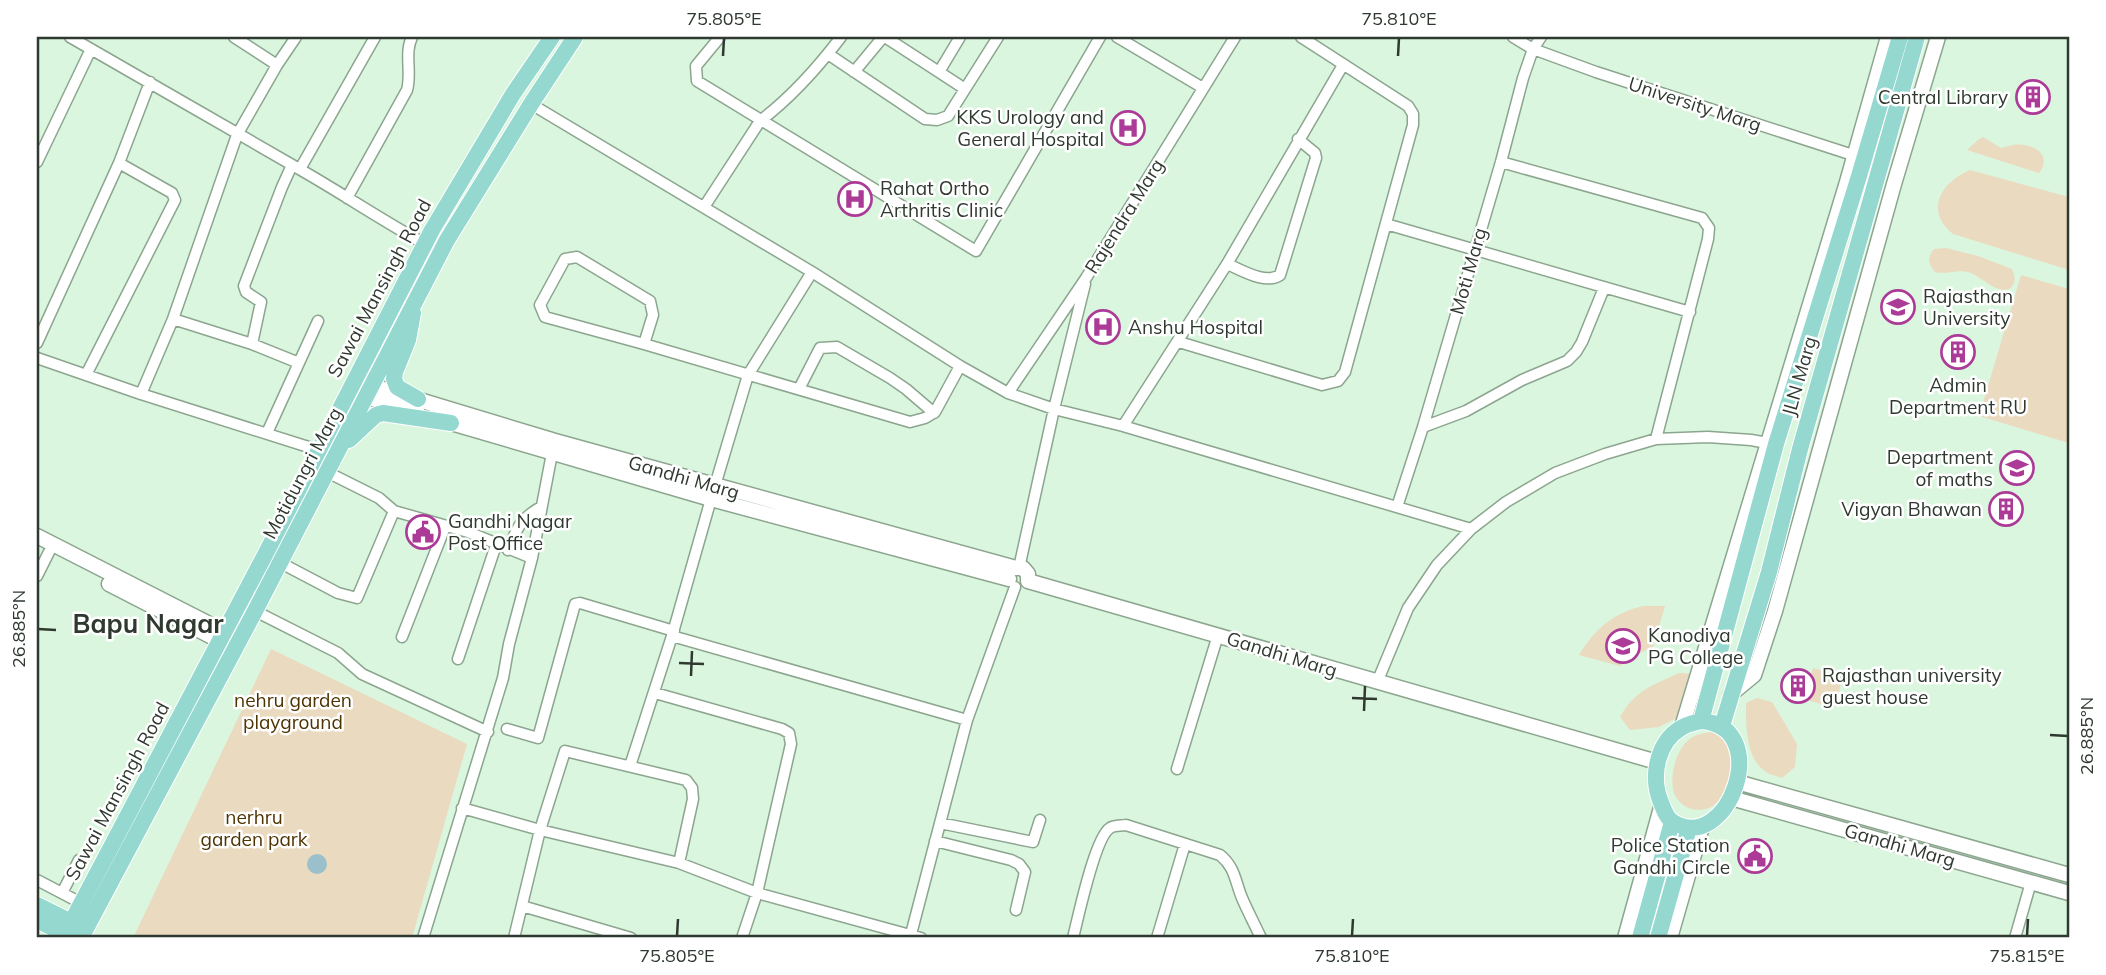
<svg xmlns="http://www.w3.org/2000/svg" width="2106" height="975" font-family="Mulish,sans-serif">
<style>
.green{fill:#eadac0}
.water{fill:#9bc0cb}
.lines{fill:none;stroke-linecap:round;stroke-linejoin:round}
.street-casing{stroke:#8ca58f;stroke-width:13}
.secondary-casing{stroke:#8ca58f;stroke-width:17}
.primary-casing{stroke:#fff;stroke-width:18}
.street{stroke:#fff;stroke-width:10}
.secondary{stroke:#fff;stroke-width:14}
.primary{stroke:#94d8d0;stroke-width:16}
.ticks{fill:none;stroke:#2f3930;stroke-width:2.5}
.labels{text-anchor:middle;stroke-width:5;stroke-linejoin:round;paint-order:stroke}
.poi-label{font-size:19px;fill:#2f3930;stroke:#fff;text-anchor:start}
.street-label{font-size:19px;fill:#2f3930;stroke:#fff}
.park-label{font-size:19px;fill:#4e3400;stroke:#fff}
.district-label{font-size:26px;font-weight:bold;fill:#2f3930;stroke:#fff}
.neatline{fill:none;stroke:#2f3930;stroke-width:2.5}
.ticks-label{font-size:18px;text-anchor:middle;fill:#2f3930}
</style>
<rect width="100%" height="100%" fill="#dbf6de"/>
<path class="green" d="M1983 137 2001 148C2005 147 2009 146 2013 145 2031 142 2054 154 2039 173L1967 150 1978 140Z
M1970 170 2069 197V270L1953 234C1924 211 1941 182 1970 170Z
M1946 248 1978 256 2012 269C2014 274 2016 280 2013 285 2003 301 1979 274 1968 272 1957 269 1946 275 1935 272 1928 264 1927 257 1934 249Z
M2021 275 2069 289V443L1979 416Z
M1643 606H1665L1653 647 1638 654 1620 666 1579 655C1595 629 1613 613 1643 606Z
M271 649 467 744 412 938H133Z
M1813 668 1843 677 1834 708 1804 699Z
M1679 673 1695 674 1682 715 1659 727 1630 730 1620 717C1635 690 1652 686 1679 673Z
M1757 698 1772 702 1797 744 1795 767 1782 778C1777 776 1770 775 1766 772 1745 758 1746 724 1746 703Z
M1712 732C1735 741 1735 761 1728 782 1726 788 1723 796 1719 801 1704 816 1681 811 1674 793 1669 776 1676 748 1691 738 1697 734 1705 733 1712 732Z"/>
<path class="water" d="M307 864a10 10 0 1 1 20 0a10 10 0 1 1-20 0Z"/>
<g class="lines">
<g class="street-casing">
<path id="street" d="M70 37C147 82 224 125 301 170 343 194 383 221 425 244
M234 37 277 65
M720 37 696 66 697 81 976 251 1100 37
M885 37 939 72
M960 37 939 72 965 89
M1117 37 1203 88
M1513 37 1533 49 1596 72 1859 157
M828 54 925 119 937 120 948 116 998 37
M854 72 883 37
M531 104 812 272 960 366 1008 393 1054 409 1123 426 1471 529
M37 162 91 49
M1501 162 1702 218 1709 228 1708 239 1656 439
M300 169 375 37
M347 198 407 90C412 73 404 53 412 37
M704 207 760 121C789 99 819 66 841 37
M1386 224 1690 312
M1227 264C1242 270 1265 285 1280 275L1316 158 1315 153 1298 139
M173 319 252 344 299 363
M1179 342 1322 385 1338 381 1345 372 1413 125V114L1408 106 1301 37
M37 343 119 163 150 82
M252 344 261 302 246 292 244 286 282 187 292 165
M644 344 545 317 540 305 565 259 577 257 650 301 653 315 644 344 910 422 925 418 935 412 960 366
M37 358 141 394 318 450
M86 375 175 200 172 193 119 163
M799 389 820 348 837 347 890 378 906 389 934 413
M1008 393 1086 278 1235 37
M141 394 173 319 237 135 277 65 296 37
M1123 426 1227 264 1343 65
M1423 427 1466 411 1522 380 1567 361 1576 352 1582 342 1604 288
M267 433 318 321
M327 472 379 498 394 511
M1397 507 1423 427 1501 162 1523 78 1533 49 1541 37
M508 550C517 528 520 519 541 507
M279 562 338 593 357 598 394 511 468 532 532 558
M1019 568 1054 409 1085 284
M37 576 49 552
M255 611 338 653 362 674 488 732
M672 636 967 720
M402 637 445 527
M458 659 496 545
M1378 680 1408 608 1437 565 1471 529 1506 502 1555 473 1605 454 1656 439 1708 437 1751 440 1773 444
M655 693 782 729 789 733 791 744 757 893 742 938
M507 729 538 738 575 604 580 603 674 631
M630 766 672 636 711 499 748 375 812 272
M1177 769 1218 635
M462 808 540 830 679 863 757 893 921 938
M940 823 1033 842 1040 820
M935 841 1011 860 1019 864 1025 872 1016 910
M37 880 81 903
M62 893 79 860
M522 906 631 938
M423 938 503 678 509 644 532 558 553 448
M514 938 540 830 565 751 686 780 692 788 693 799 679 863
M910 938 967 720 1015 587
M1073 938C1078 918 1095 837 1110 828 1114 825 1121 826 1126 825L1220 855C1235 867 1235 881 1242 898 1248 912 1255 925 1261 938
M1157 938 1185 844
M2015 938 2031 882"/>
</g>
<g class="secondary-casing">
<path id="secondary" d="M363 383 555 441 1016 568H1023L1028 574V581
M357 394 418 413
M441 420 711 499 1009 579
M37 536 225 632
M1028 581 1657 762
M109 584 220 641
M1731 694 1754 675 1775 611 1894 184 1938 37
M1682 727 1847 182 1888 37
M1737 782 2069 875
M1731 798 2069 893
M1625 938 1662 804
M1670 938 1702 827"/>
</g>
<g class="primary-casing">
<path id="primary" d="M413 313 408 340 395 372 394 379 397 387 418 399
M349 440 376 415 383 413 451 423
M1701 721 1776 444 1859 176 1900 37
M1701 721C1775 726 1728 856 1673 822 1666 818 1663 807 1660 800 1651 776 1657 742 1681 728 1687 724 1694 723 1701 721Z
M1722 726 1769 572 1800 449 1917 37
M37 905 71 922
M37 920 65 934
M63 938 266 553 432 230 513 94 552 37
M81 938 255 611 447 240 531 104 575 37
M1640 938 1672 822
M1658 938 1689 828"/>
</g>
<use href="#street" class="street"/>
<use href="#secondary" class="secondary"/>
<use href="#primary" class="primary"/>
</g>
<path class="ticks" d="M723 56 724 38M1398 56 1399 38M38 629 56 630M679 663 704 664M691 676 692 651M1352 698 1377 699M1364 711 1365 686M2050 735 2068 736M677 936 678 919M1352 936 1353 919M2027 936 2028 919"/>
<defs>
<g id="building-ring" transform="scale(1.75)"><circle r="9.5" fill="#fff" stroke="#ab3b97" stroke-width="1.5"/><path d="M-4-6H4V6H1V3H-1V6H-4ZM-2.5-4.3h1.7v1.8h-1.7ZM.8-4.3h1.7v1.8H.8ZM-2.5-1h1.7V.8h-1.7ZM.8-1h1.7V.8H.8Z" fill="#ab3b97"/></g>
<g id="hospital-ring" transform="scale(1.75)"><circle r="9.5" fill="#fff" stroke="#ab3b97" stroke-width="1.5"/><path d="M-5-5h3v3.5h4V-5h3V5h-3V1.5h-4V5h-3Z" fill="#ab3b97"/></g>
<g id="university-ring" transform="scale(1.75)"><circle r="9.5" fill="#fff" stroke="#ab3b97" stroke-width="1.5"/><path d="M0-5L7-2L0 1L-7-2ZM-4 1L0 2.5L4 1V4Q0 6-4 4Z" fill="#ab3b97"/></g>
<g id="civic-ring" transform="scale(1.75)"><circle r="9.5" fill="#fff" stroke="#ab3b97" stroke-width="1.5"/><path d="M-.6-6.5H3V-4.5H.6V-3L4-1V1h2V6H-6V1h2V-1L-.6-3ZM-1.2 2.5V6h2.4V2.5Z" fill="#ab3b97"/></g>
</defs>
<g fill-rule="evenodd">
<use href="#building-ring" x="2033" y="97"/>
<use href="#hospital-ring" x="1128" y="128"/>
<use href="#hospital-ring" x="855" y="199"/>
<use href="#university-ring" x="1898" y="307"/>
<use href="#hospital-ring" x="1103" y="327"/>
<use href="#building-ring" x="1958" y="352"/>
<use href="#university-ring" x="2017" y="468"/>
<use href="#building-ring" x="2006" y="509"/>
<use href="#civic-ring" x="423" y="532"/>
<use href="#university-ring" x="1623" y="646"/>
<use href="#building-ring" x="1798" y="686"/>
<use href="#civic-ring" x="1755" y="856"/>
</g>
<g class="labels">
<g class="poi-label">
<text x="2008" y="104" text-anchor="end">Central Library</text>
<text x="1104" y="124" text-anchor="end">KKS Urology and<tspan x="1104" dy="22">General Hospital</tspan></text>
<text x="880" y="195">Rahat Ortho<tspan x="880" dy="22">Arthritis Clinic</tspan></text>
<text x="1923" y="303">Rajasthan<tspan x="1923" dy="22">University</tspan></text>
<text x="1128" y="334">Anshu Hospital</text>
<text x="1958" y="392" text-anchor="middle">Admin<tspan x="1958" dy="22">Department RU</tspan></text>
<text x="1993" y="464" text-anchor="end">Department<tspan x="1993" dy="22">of maths</tspan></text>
<text x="1982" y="516" text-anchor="end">Vigyan Bhawan</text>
<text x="448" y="528">Gandhi Nagar<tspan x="448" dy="22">Post Office</tspan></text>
<text x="1648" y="642">Kanodiya<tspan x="1648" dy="22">PG College</tspan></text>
<text x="1822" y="682">Rajasthan university<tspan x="1822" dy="22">guest house</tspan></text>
<text x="1730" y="852" text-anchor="end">Police Station<tspan x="1730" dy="22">Gandhi Circle</tspan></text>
</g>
<g class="street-label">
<text transform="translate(1695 104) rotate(18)" y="7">University Marg</text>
<text transform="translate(1124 216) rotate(-58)" y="7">Rajendra Marg</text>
<text transform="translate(1468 271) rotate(-74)" y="7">Moti Marg</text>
<text transform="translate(379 288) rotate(-62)" y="7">Sawai Mansingh Road</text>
<text transform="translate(1799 376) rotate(-74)" y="7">JLN Marg</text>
<text transform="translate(302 473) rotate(-62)" y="7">Motidungri Marg</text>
<text transform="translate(684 477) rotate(16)" y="7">Gandhi Marg</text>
<text transform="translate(1282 654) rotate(17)" y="7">Gandhi Marg</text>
<text transform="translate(117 791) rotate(-62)" y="7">Sawai Mansingh Road</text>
<text transform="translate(1900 845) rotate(16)" y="7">Gandhi Marg</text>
</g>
<g class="park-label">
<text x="293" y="707">nehru garden<tspan x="293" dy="22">playground</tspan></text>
<text x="254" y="824">nerhru<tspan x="254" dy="22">garden park</tspan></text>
</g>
<g class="district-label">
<text x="148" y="633">Bapu Nagar</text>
</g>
</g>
<rect width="2106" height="975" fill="none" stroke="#ffffff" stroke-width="77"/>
<rect x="38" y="38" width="2030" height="898" class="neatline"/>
<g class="ticks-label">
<text x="724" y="25">75.805°E</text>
<text x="1399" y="25">75.810°E</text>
<text transform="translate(19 629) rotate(-90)" y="6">26.885°N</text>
<text transform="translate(2087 736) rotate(-90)" y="6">26.885°N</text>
<text x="677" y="962">75.805°E</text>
<text x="1352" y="962">75.810°E</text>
<text x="2027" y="962">75.815°E</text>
</g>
</svg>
